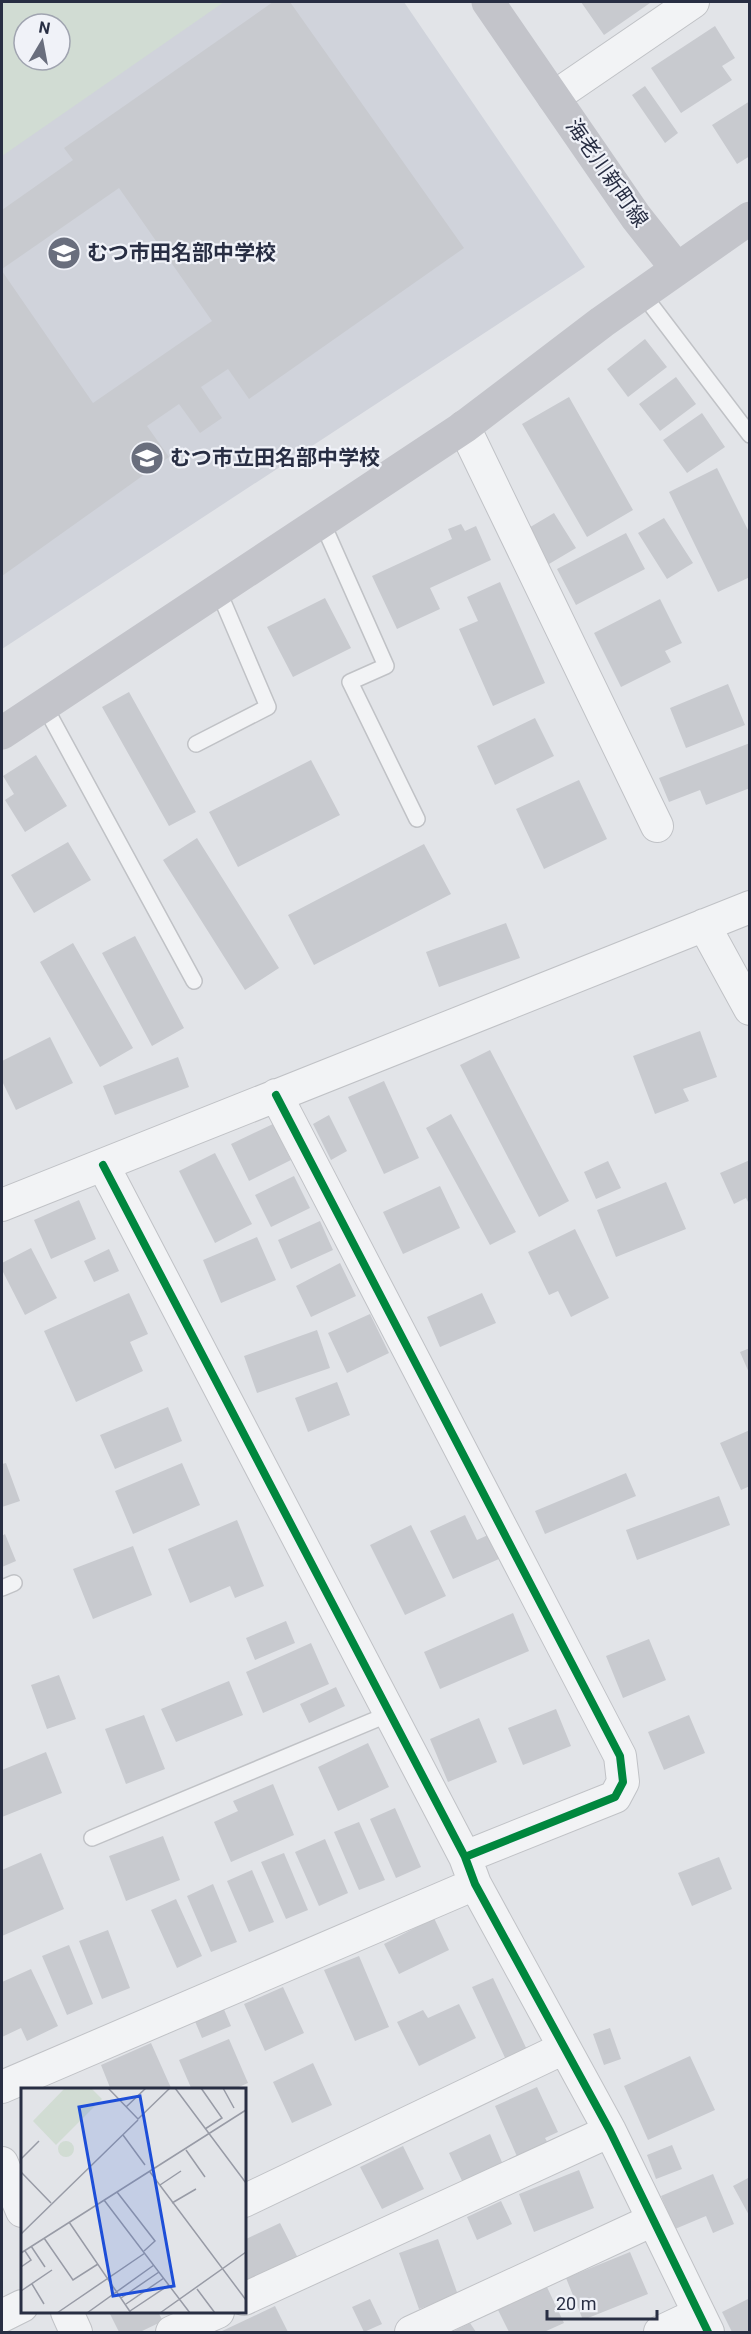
<svg xmlns="http://www.w3.org/2000/svg" width="751" height="2334" font-family="Roboto,'Noto Sans JP',sans-serif">
<style>
.built{fill:#d0d3db;fill-rule:evenodd}
.green{fill:#d1dcd3;fill-rule:evenodd}
.building{fill:#c8cacf}
.lines{fill:none;stroke-linecap:round;stroke-linejoin:round}
.lane-casing{stroke:#c0c2c6;stroke-width:18}
.street-casing{stroke:#c0c2c6;stroke-width:34}
.lane{stroke:#f2f3f5;stroke-width:15}
.street{stroke:#f2f3f5;stroke-width:32}
.secondary{stroke:#c3c4ca;stroke-width:33}
.cycleway-casing{stroke:#f0f2f8;stroke-width:11}
.cycleway{stroke:#00873e;stroke-width:8}
.labels{text-anchor:middle;stroke-width:4.5;stroke-linejoin:round;paint-order:stroke}
.street-label{font-size:21px;fill:#282e43;stroke:#f0f2f8}
.poi-label{font-size:21px;font-weight:bold;fill:#282e43;stroke:#f0f2f8;text-anchor:start}
.inset-road{fill:none;stroke:#989ba6;stroke-width:1.5}
.view{fill:#1d4ed8;fill-opacity:0.15;stroke:#1d4ed8;stroke-width:3}
.inset-edge{fill:none;stroke:#282e43;stroke-width:3}
</style>
<rect width="100%" height="100%" fill="#e2e4e8"/>
<path class="built" d="M2 2H404L585 267 2 649ZM24 24H60V60H24Z"/>
<path class="green" d="M2 2H224L2 156ZM24 24H60V60H24Z"/>
<path class="building" d="M273 2H290L464 248 249 399 228 369 201 387 222 418 200 433 179 404 147 426 169 457 2 576V271L93 403 212 321 119 188 2 269V210L73 160 64 148Z
M581 2H649L650 3 604 35Z
M715 26 735 58 722 66 732 80 681 113 651 68Z
M645 86 678 133 665 143 632 95Z
M750 101V156L737 164 712 125Z
M645 339 667 367 628 397 607 369Z
M676 377 696 404 660 431 639 404Z
M569 397 633 510 587 537 522 424Z
M702 413 725 447 687 473 663 440Z
M717 468 750 534V577L718 592 669 492Z
M554 513 576 548 549 564 527 529Z
M664 518 693 563 667 579 638 533Z
M461 524 465 531 476 526 491 560 430 588 440 609 397 629 372 576 452 539 448 529Z
M626 533 645 569 576 605 557 569Z
M500 582 545 683 493 706 459 629 478 621 467 597Z
M325 598 351 648 293 677 267 627Z
M660 599 682 643 665 651 671 662 621 687 594 633Z
M728 684 745 725 686 748 670 708Z
M129 692 196 812 169 826 102 707Z
M535 718 554 756 495 785 477 746Z
M750 743V788L706 805 700 790 669 802 659 778Z
M36 755 67 806 25 832 5 800 14 794 3 776Z
M311 760 340 815 238 867 209 812Z
M579 780 607 839 544 869 516 809Z
M197 838 279 968 245 990 163 860Z
M68 842 91 880 34 913 11 875Z
M424 844 451 894 314 965 288 915Z
M506 923 520 958 439 987 426 952Z
M135 936 184 1028 152 1046 102 953Z
M73 943 133 1048 100 1067 40 962Z
M700 1031 717 1077 683 1089 689 1101 655 1114 633 1056Z
M50 1037 73 1083 16 1110 2 1081V1061Z
M490 1050 569 1201 539 1217 460 1065Z
M178 1057 189 1087 115 1115 103 1086Z
M384 1081 419 1158 384 1174 348 1097Z
M451 1114 516 1232 490 1245 426 1128Z
M329 1115 347 1151 331 1160 313 1124Z
M273 1124 291 1160 249 1181 231 1144Z
M215 1153 252 1224 215 1243 179 1171Z
M750 1160V1206L746 1198 734 1204 720 1173Z
M608 1161 621 1188 596 1199 584 1172Z
M294 1176 310 1208 271 1227 255 1195Z
M666 1182 686 1229 616 1257 597 1210Z
M440 1186 460 1228 403 1254 383 1212Z
M79 1200 96 1239 51 1259 34 1220Z
M320 1221 333 1250 291 1269 278 1240Z
M575 1229 609 1298 571 1317 558 1291 549 1295 528 1252Z
M257 1237 276 1280 221 1303 203 1260Z
M31 1248 57 1298 25 1315 2 1270V1263Z
M109 1249 119 1271 94 1282 84 1261Z
M340 1263 356 1296 311 1317 296 1286Z
M129 1293 148 1334 130 1342 143 1371 76 1402 44 1331Z
M482 1293 496 1323 440 1347 427 1317Z
M370 1314 389 1353 347 1373 328 1333Z
M317 1330 330 1368 257 1393 244 1356Z
M750 1348V1375L740 1352Z
M337 1382 350 1415 308 1432 295 1398Z
M168 1407 182 1441 115 1469 100 1435Z
M750 1430V1486L741 1490 720 1443Z
M6 1463 20 1501 2 1507V1464Z
M182 1463 200 1505 133 1534 115 1491Z
M626 1473 636 1496 545 1534 535 1511Z
M719 1496 730 1525 637 1560 626 1530Z
M465 1515 477 1540 488 1535 499 1559 453 1579 430 1531Z
M237 1520 264 1586 235 1598 230 1586 190 1603 168 1549Z
M411 1525 446 1596 405 1615 370 1545Z
M5 1534 16 1561 2 1567V1536Z
M133 1546 152 1595 93 1619 73 1569Z
M513 1613 529 1651 440 1689 424 1652Z
M286 1621 295 1643 255 1660 246 1638Z
M649 1639 666 1680 623 1698 606 1656Z
M311 1643 329 1684 263 1713 246 1672Z
M59 1675 76 1719 47 1729 31 1685Z
M229 1681 243 1715 176 1742 161 1709Z
M336 1687 345 1706 309 1723 300 1704Z
M556 1709 571 1746 523 1765 508 1728Z
M144 1715 165 1769 126 1784 105 1729Z
M689 1715 705 1753 664 1770 648 1732Z
M479 1718 497 1762 448 1782 430 1739Z
M368 1743 389 1787 338 1811 318 1767Z
M46 1752 62 1793 2 1817V1770Z
M273 1784 294 1835 231 1862 214 1822 238 1811 233 1801Z
M395 1808 421 1867 396 1878 370 1819Z
M359 1822 385 1880 359 1890 334 1832Z
M163 1836 180 1880 126 1901 109 1856Z
M325 1839 348 1893 319 1906 295 1852Z
M41 1853 64 1909 2 1936V1870Z
M284 1853 308 1910 286 1919 261 1862Z
M719 1857 732 1889 692 1906 678 1873Z
M252 1870 274 1922 249 1932 227 1881Z
M213 1884 237 1942 211 1952 187 1896Z
M176 1899 202 1956 177 1968 151 1910Z
M434 1918 449 1950 399 1974 384 1944Z
M108 1930 130 1988 102 1999 79 1941Z
M69 1945 93 2004 67 2015 42 1956Z
M359 1956 389 2027 355 2041 324 1970Z
M31 1969 58 2026 27 2041 21 2028 2 2037V1982Z
M493 1978 528 2052 507 2062 472 1987Z
M283 1987 304 2033 265 2051 244 2004Z
M459 2004 476 2038 419 2066 397 2022 423 2010 428 2018Z
M223 2007 231 2026 202 2038 194 2019Z
M610 2028 621 2059 604 2065 593 2034Z
M229 2039 248 2083 232 2090H192L179 2060Z
M151 2043 172 2090H111L101 2065Z
M690 2056 715 2110 648 2140 624 2086Z
M313 2063 332 2105 292 2123 273 2082Z
M537 2087 558 2132 545 2138 550 2147 519 2161 495 2106Z
M490 2134 504 2167 464 2185 449 2153Z
M672 2145 682 2169 656 2179 647 2155Z
M403 2146 424 2189 382 2209 360 2167Z
M579 2170 594 2208 534 2232 519 2194Z
M713 2174 734 2224 713 2233 706 2216 675 2229 661 2196Z
M750 2177V2217L733 2186Z
M501 2201 512 2224 477 2240 467 2217Z
M280 2223 300 2262 244 2289V2240Z
M438 2239 458 2295 419 2309 399 2253Z
M630 2252 648 2294 583 2320 566 2278Z
M546 2285 564 2323 544 2332H509L497 2308Z
M750 2298V2332H732L722 2312Z
M370 2299 382 2324 364 2332 352 2307Z
M275 2306 288 2332H220Z
M109 2312H158L163 2321 140 2332H119Z
M470 2323 476 2332H452Z"/>
<g class="lines">
<g class="lane-casing">
<path id="lane" d="M642 293 750 435
M322 522 386 666 350 682 417 819
M44 705 194 981
M196 744 268 707 218 590
M2 1588 14 1583
M92 1838 389 1714"/>
</g>
<g class="street-casing">
<path id="street" d="M554 97 693 2
M464 427 657 826
M704 925 750 1009
M276 1095 620 1756 623 1782 615 1797 465 1857
M103 1165 465 1857 475 1884 610 2131 708 2332
M2 1205 750 907
M2 2087 475 1884
M2 2163 22 2211
M244 2201 564 2048
M244 2299 610 2131
M67 2312 76 2332
M2 2316 22 2306
M172 2332 218 2312
M411 2332 653 2220
M660 2332 698 2314"/>
</g>
<use href="#lane" class="lane"/>
<use href="#street" class="street"/>
<path class="secondary" d="M488 2 636 217 677 269
M2 733 464 427 602 322 750 218"/>
<g class="cycleway-casing">
<path id="cycleway" d="M276 1095 620 1756 623 1782 615 1797 465 1857
M103 1165 465 1857 475 1884 610 2131 708 2332"/>
</g>
<use href="#cycleway" class="cycleway"/>
</g>
<defs>
<g id="school-disc" transform="scale(1.725)"><circle r="9.5" fill="#696e7d" stroke="#f0f2f8"/><path d="M0-5L7-2L0 1L-7-2ZM-4 1L0 2.5L4 1V4Q0 6-4 4Z" fill="#fff"/></g>
</defs>
<g fill-rule="evenodd">
<use href="#school-disc" x="64" y="253"/>
<use href="#school-disc" x="147" y="458"/>
</g>
<g class="labels">
<g class="street-label">
<text transform="translate(607 173) rotate(55)" y="7">海老川新町線</text>
</g>
<g class="poi-label">
<text x="87" y="260">むつ市田名部中学校</text>
<text x="170" y="465">むつ市立田名部中学校</text>
</g>
</g>
<g transform="translate(21 2088)">
<rect width="225" height="225" fill="#e2e4e8"/>
<path d="M44 0H70L81 11 35 57 12 33ZM37 61a8 8 0 1 1 16 0a8 8 0 1 1-16 0Z" fill="#d1dcd3"/>
<path class="inset-road" d="M87 0 117 31 149 0M154 0 225 95M180 0 201 30 184 41M202 0 213 20M105 19 125 0M102 47 124 77M165 62 184 89M0 71 18 53M0 84 30 115M129 84 225 212M139 97 160 83M96 104 134 153 123 163M83 112 169 225M151 115 175 101M48 134 110 225M0 146 117 32M23 150 52 192 77 176M10 158 24 179M0 165 225 22M0 179 10 172 4 163M11 196 23 216M176 201 194 225M0 203 31 182M100 210 138 184M105 216 143 190M109 223 148 197M36 225 124 165M66 225 133 177M139 225 225 164"/>
<path class="view" d="M119 8 153 198 92 208 58 19Z"/>
<rect width="225" height="225" class="inset-edge"/>
</g>
<rect width="751" height="2334" fill="none" stroke="#282e43" stroke-width="6"/>
<g transform="translate(42 42) rotate(10)"><circle r="28" fill="#f0f2f8" stroke="#a0a4b0" stroke-width="1.5"/>
<path d="M0-4.5L10 22L0 15L-10 22Z" fill="#696e7d"/>
<text y="-9" font-size="16" font-weight="bold" text-anchor="middle" fill="#282e43">N</text>
</g>
<path d="M547 2310v9h110v-9" fill="none" stroke="#282e43" stroke-width="3"/>
<text x="556" y="2310" font-size="18" fill="#282e43" stroke="#f0f2f8" stroke-width="4.5" paint-order="stroke">20 m</text>
</svg>
